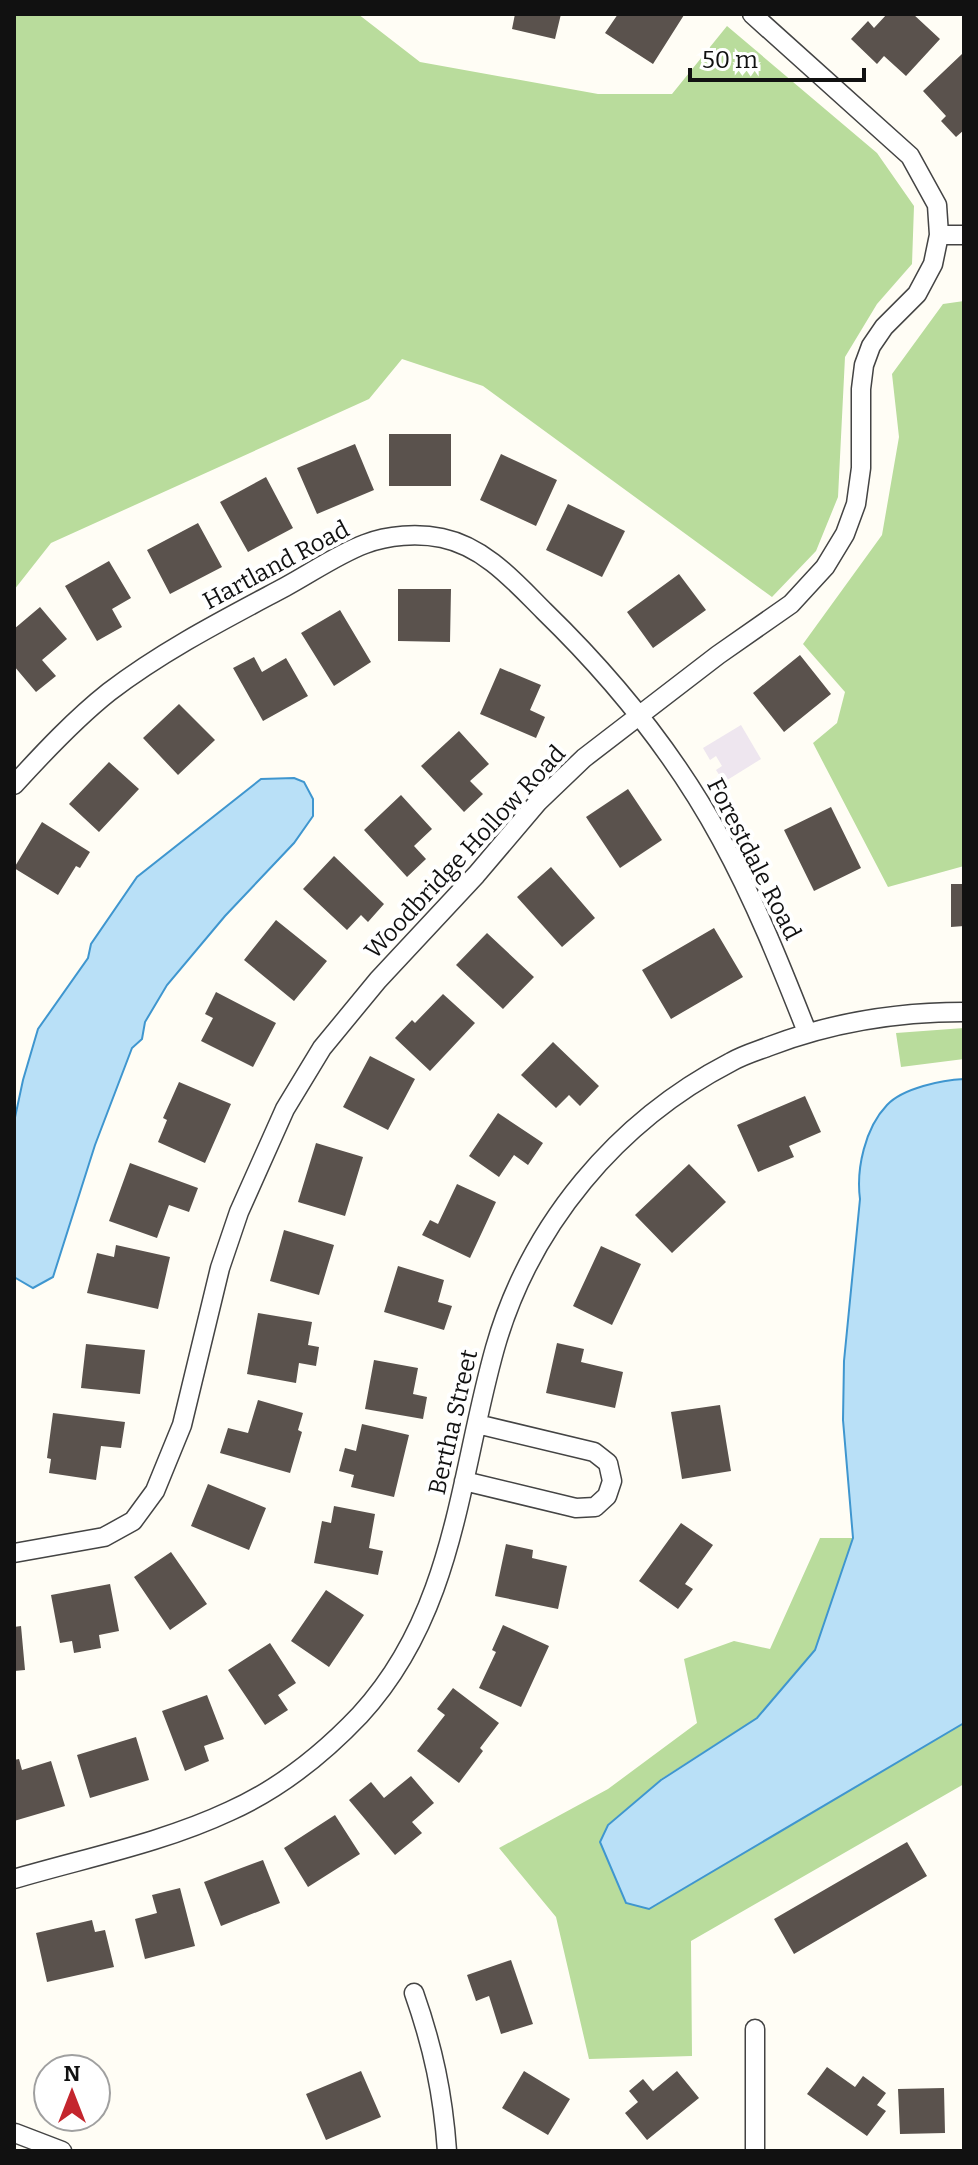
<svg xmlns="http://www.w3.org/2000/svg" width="978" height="2165" font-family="Bitter,serif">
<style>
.industrial{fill:#eee6ef}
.forest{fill:#b9dc9c}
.water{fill:#b9e0f7;stroke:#3f96cf;stroke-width:2}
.building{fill:#5a524d}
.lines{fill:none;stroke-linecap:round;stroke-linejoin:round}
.minor-casing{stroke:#444;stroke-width:21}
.minor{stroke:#fff;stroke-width:18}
.labels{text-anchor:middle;stroke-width:8;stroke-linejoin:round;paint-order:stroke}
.street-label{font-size:24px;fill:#111;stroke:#fff}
</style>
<rect width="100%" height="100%" fill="#fffdf5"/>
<path class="industrial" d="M741 725 761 759 724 782 716 770 722 766 716 756 710 760 703 748Z"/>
<path class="forest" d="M14 14H358L420 62 598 94H672L727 26 877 153 914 206 912 264 877 304 845 357 838 497 816 551 772 597 483 386 402 359 369 399 51 543 14 590Z
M964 301V866L888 887 813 743 837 723 845 692 803 644 882 535 899 437 892 374 943 304Z
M964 1028V1059L901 1067 896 1033Z
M820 1538H853L815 1650 757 1718 661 1779 649 1909 964 1723V1784L691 1941 692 2056 589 2059 556 1917 499 1848 608 1789 697 1723 684 1659 734 1641 770 1649Z"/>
<path class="water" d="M294 778 304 782 313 799V816L294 843 225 916 167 985 145 1022 142 1039 132 1048 95 1145 53 1277 33 1288 14 1277V1122L23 1080 38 1029 88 958 91 944 137 877 261 779Z
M964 1079V1723L649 1909 626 1903 600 1842 608 1825 661 1780 757 1718 815 1650 853 1538 843 1420 844 1361 860 1199C856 1169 865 1128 887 1105 903 1088 942 1080 964 1079Z"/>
<path class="building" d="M515 14H561L555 39 512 29Z
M618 14H682L684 15 653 64 605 33Z
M887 14H913L940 39 906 76 884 56 877 64 851 39 868 21 874 28Z
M962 54 964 57V130L956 137 941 121 946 116 923 91Z
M389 434H451V486H389Z
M355 444 374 490 317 514 297 468Z
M501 454 557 480 536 526 480 500Z
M266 477 293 528 248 552 220 502Z
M568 504 625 531 602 577 546 550Z
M198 523 222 567 170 594 147 550Z
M109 561 131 598 112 609 122 627 97 641 65 586Z
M679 574 706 610 653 648 627 612Z
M398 589H451L450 642 398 641Z
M40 607 67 639 42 660 56 676 36 692 14 666V629Z
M340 610 371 662 334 686 301 633Z
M800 655 831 694 784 732 753 693Z
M254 657 262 672 286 658 308 696 263 721 233 668Z
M500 668 541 685 530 710 545 717 536 738 480 714Z
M179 704 215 740 178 775 143 738Z
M459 731 489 764 470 781 483 794 464 812 421 766Z
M109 762 139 789 99 832 69 804Z
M628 789 662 840 620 868 586 817Z
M401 795 432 829 414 846 426 859 407 877 364 830Z
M831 807 861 868 814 891 784 830Z
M42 822 90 852 80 868 76 866 58 895 14 868Z
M334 856 384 904 368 922 361 915 347 930 303 889Z
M551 867 595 918 562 947 517 897Z
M951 884H964V926L951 927Z
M276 920 327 961 294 1001 244 960Z
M714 928 743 977 671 1019 642 970Z
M487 933 534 977 503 1009 456 965Z
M216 992 276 1023 253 1067 201 1041 213 1018 205 1014Z
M443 994 475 1023 430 1071 395 1038 412 1020 415 1023Z
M553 1042 599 1086 580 1106 569 1095 556 1108 521 1075Z
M370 1056 415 1079 388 1130 343 1107Z
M179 1082 231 1104 205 1163 158 1142 167 1120 163 1118Z
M805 1096 821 1132 789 1146 794 1157 758 1172 737 1125Z
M498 1113 543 1143 528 1165 514 1155 499 1177 469 1156Z
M316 1143 363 1157 345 1216 298 1202Z
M130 1163 198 1188 189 1212 169 1205 157 1238 109 1221Z
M689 1164 726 1202 672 1253 635 1215Z
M457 1184 496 1202 470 1258 422 1235 430 1220 438 1224Z
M284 1230 334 1245 319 1295 270 1281Z
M116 1245 170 1257 158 1309 87 1293 97 1253 114 1257Z
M601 1246 641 1264 612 1325 573 1306Z
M398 1266 444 1280 438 1302 452 1306 444 1330 384 1312Z
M258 1313 312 1322 308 1345 319 1347 316 1366 299 1363 296 1383 247 1374Z
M557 1343 584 1349 581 1362 623 1372 615 1408 546 1393Z
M86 1344 145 1350 140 1394 81 1388Z
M374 1360 418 1368 413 1394 427 1397 423 1419 365 1409Z
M258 1400 303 1413 298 1430 302 1432 290 1473 220 1453 228 1428 248 1433Z
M720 1405 731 1471 682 1479 671 1412Z
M53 1413 125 1422 121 1448 101 1446 96 1480 49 1473 51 1459 47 1458Z
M362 1424 409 1435 394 1497 351 1487 354 1475 339 1471 345 1448 356 1451Z
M208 1484 266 1508 249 1550 191 1526Z
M334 1506 375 1514 369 1548 383 1551 378 1575 314 1563 322 1521 331 1523Z
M681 1523 713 1545 685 1584 693 1589 678 1609 639 1581Z
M506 1544 533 1550 532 1558 567 1566 558 1609 495 1596Z
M171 1552 207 1604 170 1630 134 1577Z
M110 1584 119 1631 99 1635 101 1648 74 1653 72 1641 60 1643 51 1595Z
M326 1590 364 1615 329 1667 291 1641Z
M503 1625 549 1646 521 1707 479 1688 496 1652 492 1650Z
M21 1626 25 1670 14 1671V1627Z
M270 1643 296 1683 278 1695 288 1710 265 1725 228 1670Z
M453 1688 499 1723 480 1748 483 1751 459 1783 417 1751 445 1715 437 1709Z
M207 1695 224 1739 204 1746 209 1761 185 1771 162 1711Z
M136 1737 149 1780 90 1798 77 1755Z
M19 1759 22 1770 51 1761 65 1806 14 1821V1760Z
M411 1776 434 1803 412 1822 422 1833 395 1855 349 1800 371 1782 384 1798Z
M335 1815 360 1854 308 1887 284 1848Z
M907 1842 927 1876 794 1954 774 1919Z
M263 1860 280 1903 221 1926 204 1882Z
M180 1888 195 1946 145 1959 135 1919 157 1913 152 1895Z
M92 1920 95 1932 105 1930 114 1967 47 1982 36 1933Z
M511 1960 533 2024 501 2034 489 1996 476 2001 467 1975Z
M827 2067 855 2087 863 2076 886 2093 877 2105 886 2111 867 2136 807 2094Z
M361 2071 381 2117 326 2140 306 2094Z
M524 2071 570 2099 548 2135 502 2108Z
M677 2071 699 2098 647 2140 625 2113 638 2102 629 2091 643 2079 653 2091Z
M944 2088 945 2133 900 2134 898 2089Z"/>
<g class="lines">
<g class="minor-casing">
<path id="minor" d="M939 235H964
M14 785C44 752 75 719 109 692 164 650 225 619 285 587 311 573 338 554 365 544 388 535 418 533 442 538 485 547 515 582 544 611 613 678 675 754 721 839 755 901 781 966 807 1032
M464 1481 576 1508 595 1507 607 1496 612 1481 608 1463 594 1452 477 1424
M14 1553 104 1537 133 1521 155 1491 182 1425 220 1268 239 1212 285 1109 322 1048 378 980 476 875 538 802 584 758 718 655 791 604 825 567 845 534 856 504 861 468V389L864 365 871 346 884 327 917 294 933 264 939 235 937 205 910 156 752 14
M14 1879C85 1858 162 1843 230 1811 279 1789 323 1754 360 1715 455 1612 459 1476 495 1348 530 1225 617 1121 731 1062 743 1055 757 1051 770 1046 833 1022 897 1012 964 1012
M414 1993C433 2047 443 2094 447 2151
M15 2133 62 2151
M755 2151V2029"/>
</g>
<use href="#minor" class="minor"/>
</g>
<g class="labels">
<g class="street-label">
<text transform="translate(276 565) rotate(-28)" y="8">Hartland Road</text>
<text transform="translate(465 852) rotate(-47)" y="8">Woodbridge Hollow Road</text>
<text transform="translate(754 859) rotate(63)" y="8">Forestdale Road</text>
<text transform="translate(453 1422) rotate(-77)" y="8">Bertha Street</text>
</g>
</g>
<rect width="978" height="2165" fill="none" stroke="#111111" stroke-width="32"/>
<g transform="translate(72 2093)"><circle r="38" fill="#ffffff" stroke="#a0a0a0" stroke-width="2"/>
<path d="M0-6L14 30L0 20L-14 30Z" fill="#c4262e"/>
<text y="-12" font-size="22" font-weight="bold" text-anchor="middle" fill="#111111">N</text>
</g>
<path d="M690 68v12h174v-12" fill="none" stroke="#111111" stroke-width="4"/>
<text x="702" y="68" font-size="24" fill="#111111" stroke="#ffffff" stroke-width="6" paint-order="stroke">50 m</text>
</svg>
